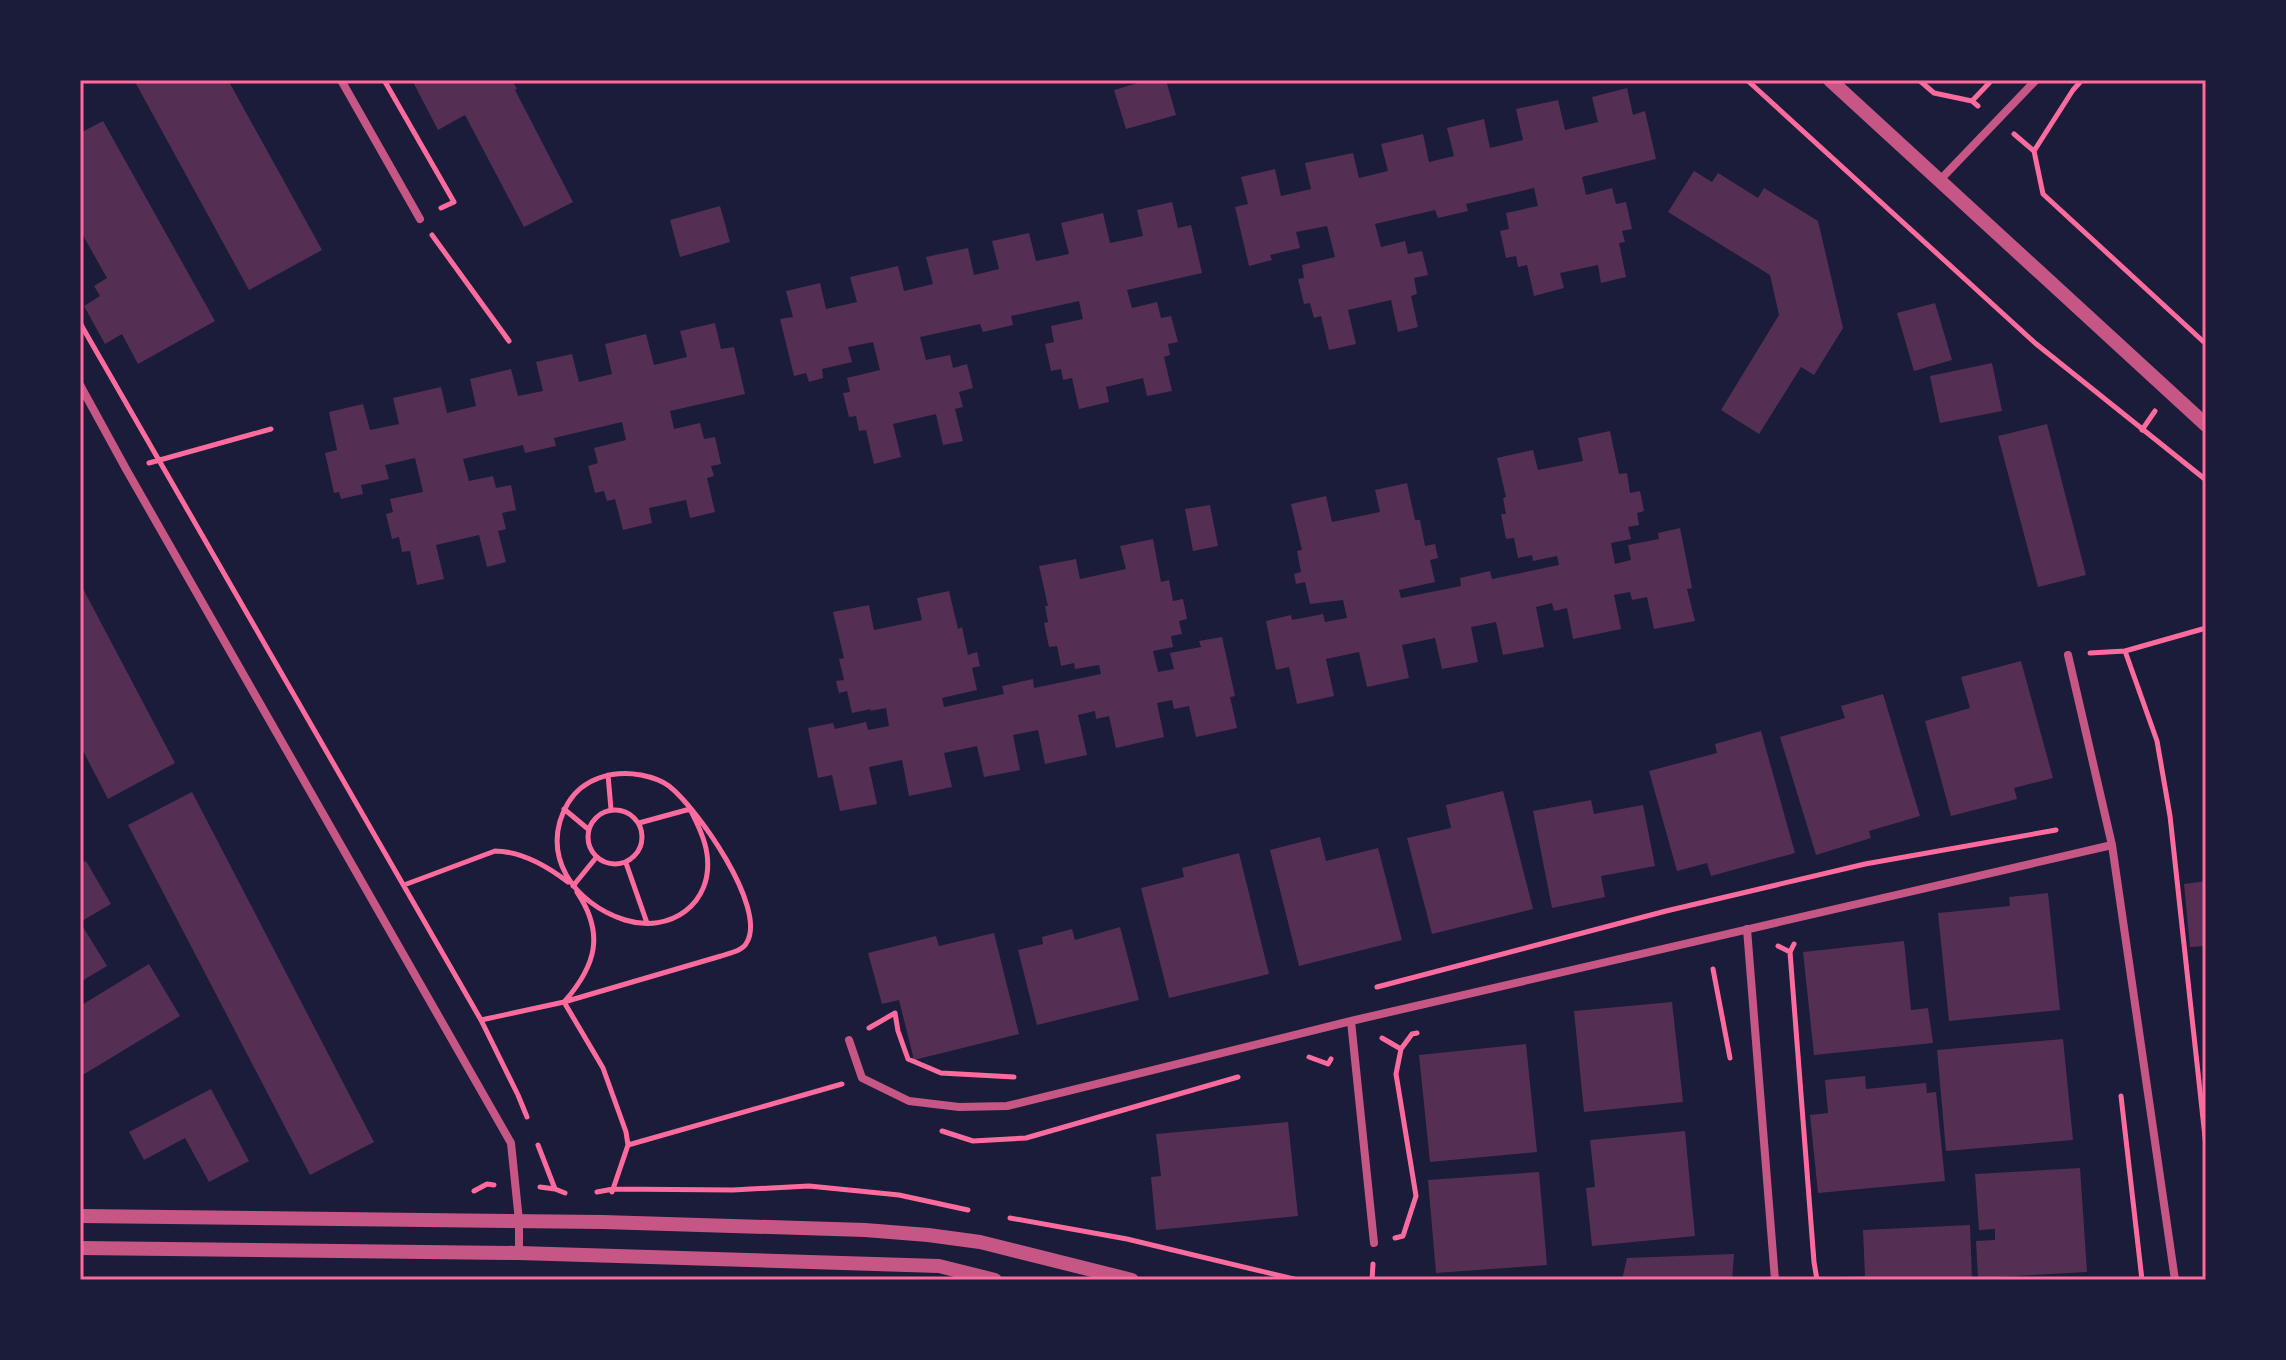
<svg xmlns="http://www.w3.org/2000/svg" width="2286" height="1360" font-family="Arial,sans-serif">
<style>
.building{fill:#542f53}
.lines{fill:none;stroke-linecap:round;stroke-linejoin:round}
.path{stroke:#ff6b9d;stroke-width:5}
.minor{stroke:#c65784;stroke-width:8}
.tertiary{stroke:#c65784;stroke-width:14}
.neatline{fill:none;stroke:#ff6b9d;stroke-width:3}
</style>
<rect width="100%" height="100%" fill="#1b1b3a"/>
<path class="building" d="M134 80H228L322 250 249 290Z
M412 80H512L517 89 515 90 573 202 524 227 465 115 438 130Z
M1148 80H1166L1176 115 1126 129 1114 90Z
M1627 88 1633 115 1645 111 1656 159 1582 177 1586 195 1612 188 1616 204 1626 202 1632 229 1622 231 1625 242 1619 243 1626 277 1601 283 1598 265 1560 273 1564 288 1534 296 1527 265 1518 267 1516 256 1506 258 1500 231 1509 229 1506 213 1538 206 1534 188 1466 204 1468 211 1438 218 1435 210 1375 224 1381 247 1405 241 1408 254 1422 251 1428 275 1414 278 1417 294 1411 296 1418 327 1398 332 1391 300 1348 310 1356 344 1329 350 1321 316 1314 318 1310 303 1304 304 1298 279 1304 278 1302 265 1335 257 1327 226 1296 232 1300 248 1270 255 1272 260 1249 266 1235 207 1248 204 1241 177 1275 169 1281 196 1311 189 1305 163 1353 153 1359 178 1388 171 1381 144 1423 134 1429 162 1454 156 1447 128 1484 119 1490 148 1523 140 1516 109 1558 100 1565 130 1598 122 1592 97Z
M103 121 215 321 138 364 122 334 105 344 84 306 100 296 94 286 107 278 80 230V133Z
M1694 171 1712 182 1718 173 1758 198 1764 188 1818 221 1843 328 1814 375 1801 367 1759 434 1721 410 1779 315 1770 275 1668 212Z
M1172 202 1178 228 1191 225 1202 273 1127 290 1132 308 1157 302 1161 318 1171 316 1178 342 1168 344 1170 355 1164 357 1172 391 1147 396 1143 378 1106 387 1109 402 1079 409 1072 378 1063 380 1061 369 1051 371 1045 344 1054 342 1051 326 1083 319 1079 301 1011 316 1013 325 983 332 980 324 920 337 926 360 950 355 953 368 967 364 973 388 959 392 963 407 955 409 963 441 943 445 936 414 893 424 901 457 874 464 866 430 859 431 856 416 849 417 843 393 850 392 847 378 880 370 873 342 848 347 852 362 822 369 823 378 809 382 806 373 794 376 780 319 793 317 786 291 820 283 826 309 857 302 850 277 898 266 904 291 933 284 926 257 968 248 974 275 999 269 992 241 1029 233 1036 261 1069 254 1061 223 1103 213 1110 243 1143 236 1137 210Z
M720 206 730 242 680 257 670 220Z
M1935 303 1952 360 1914 371 1897 313Z
M715 323 721 349 734 347 745 394 670 411 674 429 700 423 704 439 715 437 721 464 711 466 714 476 707 478 715 512 690 518 686 500 649 508 652 523 623 530 615 499 607 501 604 491 595 493 588 466 598 463 594 448 626 440 622 422 554 438 556 446 525 453 523 445 463 459 469 481 493 476 496 488 511 485 516 510 502 513 506 529 498 531 506 562 487 567 479 535 436 545 444 579 417 585 410 551 402 552 399 537 392 539 386 514 393 512 390 499 423 492 415 458 385 465 389 479 361 485 363 494 341 499 339 492 334 493 325 453 337 450 329 412 363 404 370 430 399 424 393 398 441 387 447 413 476 406 470 379 511 369 518 396 543 391 536 362 572 354 579 382 612 374 605 344 646 334 654 365 687 357 680 331Z
M1992 363 2002 411 1940 423 1930 376Z
M2047 424 2086 575 2038 587 1998 436Z
M1610 431 1619 474 1627 473 1630 493 1640 491 1644 511 1637 513 1639 525 1628 527 1631 539 1611 543 1615 564 1631 560 1628 545 1659 539 1658 533 1680 528 1692 588 1687 589 1695 621 1654 629 1647 597 1632 600 1630 592 1614 595 1621 629 1573 639 1567 608 1554 611 1552 603 1536 607 1544 647 1503 655 1496 622 1471 627 1478 662 1442 669 1435 638 1402 645 1409 678 1367 687 1359 652 1326 659 1334 696 1297 704 1289 667 1276 670 1266 621 1291 615 1292 620 1323 614 1325 622 1347 618 1343 600 1310 604 1305 582 1296 584 1294 574 1301 572 1297 551 1302 550 1291 504 1326 496 1332 522 1380 512 1375 490 1407 483 1415 520H1420L1425 546 1435 544 1438 558 1430 560 1435 582 1399 590 1401 598 1461 586 1460 578 1490 571 1492 579 1559 565 1557 556 1533 561 1532 555 1518 558 1514 538 1506 539 1501 514H1506L1503 498 1506 497 1497 458 1533 450 1538 470 1583 461 1578 438Z
M1210 505 1218 546 1193 551 1185 509Z
M1153 539 1161 582 1169 580 1173 601 1183 599 1187 619 1179 621 1182 634 1171 636 1173 647 1153 651 1158 672 1174 669 1170 653 1201 647 1199 641 1222 637 1235 696 1230 697 1237 728 1196 737 1189 706 1174 709 1172 700 1157 703 1164 737 1116 748 1109 716 1096 719 1095 711 1078 715 1087 755 1045 764 1038 730 1013 735 1020 770 984 777 977 746 944 753 952 787 909 796 902 760 869 767 877 804 840 811 832 775 818 778 808 728 833 723 835 729 866 722 868 730 889 726 886 708 870 711 871 709 852 713 847 691 839 693 836 681 844 680 839 659 844 658 833 612 869 605 874 630 922 620 917 598 949 591 958 629 962 627 968 655 977 652 980 666 972 668 977 690 942 698 944 707 1004 694 1002 686 1033 679 1034 688 1101 674 1099 665 1075 669 1074 663 1061 666 1057 646 1049 647 1044 623 1048 622 1045 606H1048L1039 566 1076 559 1080 579 1126 569 1120 546Z
M80 583 175 763 108 799 80 745Z
M2021 661 2053 778 2014 788 2017 799 1951 816 1925 721 1970 708 1961 677Z
M1883 694 1920 816 1869 831 1871 838 1816 855 1780 737 1845 718 1841 706Z
M1761 731 1795 853 1711 876 1707 863 1677 871 1649 771 1717 753 1715 744Z
M1503 791 1533 909 1432 934 1407 838 1451 828 1446 805Z
M192 792 374 1142 310 1175 128 825Z
M1591 800 1594 814 1643 805 1655 866 1601 876 1605 897 1552 908 1533 811Z
M1320 837 1326 861 1378 848 1402 940 1299 966 1270 850Z
M1239 853 1269 974 1169 998 1141 888 1184 877 1182 868Z
M86 861 111 904 80 922 107 966 80 982V864Z
M2206 881V946L2190 947 2184 884Z
M2048 893 2060 1010 1949 1021 1938 913 2010 906 2009 897Z
M1120 927 1139 1000 1037 1025 1018 950 1043 944 1042 937 1072 929 1075 940Z
M994 933 1019 1034 914 1060 899 1000 882 1004 868 953 936 936 939 946Z
M1904 941 1911 1010 1928 1008 1933 1043 1814 1055 1803 952Z
M149 964 180 1016 81 1076 80 1006Z
M1672 1002 1683 1102 1584 1112 1574 1011Z
M2063 1039 2073 1140 1946 1151 1937 1050Z
M1526 1044 1537 1152 1430 1162 1419 1055Z
M1865 1076 1866 1089 1926 1083 1927 1093 1936 1092 1945 1181 1818 1193 1810 1115 1828 1113 1825 1080Z
M211 1089 249 1161 209 1182 185 1138 144 1160 129 1132Z
M1288 1122 1298 1216 1156 1230 1151 1177 1161 1176 1156 1134Z
M1685 1131 1695 1236 1592 1246 1586 1188 1595 1187 1590 1140Z
M2080 1168 2087 1272 1978 1278 1976 1241 1995 1240V1229L1979 1230 1975 1174Z
M1539 1172 1547 1265 1436 1273 1428 1180Z
M1970 1225 1972 1280H1842V1277L1865 1276 1863 1230Z
M1734 1254 1732 1280H1622L1627 1258Z"/>
<g class="lines">
<path class="path" d="M384 80 454 202 441 208
M1747 80 2035 343 2206 480
M1919 80 1934 93 1972 101 1978 106
M1972 101 1992 80
M2014 134 2034 151 2043 194 2206 344
M2034 151 2073 90 2082 80
M432 235 509 341
M80 323 481 1020 518 1095 527 1117
M2142 430 2155 411
M149 463 271 429
M2125 651 2206 628
M2090 653 2125 651 2157 741 2170 816 2206 1146
M608 775 611 809
M564 809 588 829
M588 837a27 27 0 1 1 54 0a27 27 0 1 1-54 0Z
M639 823 690 809
M626 863 647 923
M404 885 495 851C522 851 547 866 568 882
M573 886 595 859
M1778 946 1790 952 1794 944
M1790 952 1814 1262 1817 1280
M1713 969 1730 1058
M1377 987 1666 911 1865 864 2056 830
M565 1001C596 965 605 934 577 892
M564 1002 603 1068 626 1132 628 1145 612 1192
M481 1020 564 1002 721 956C730 953 743 951 747 942 767 907 697 808 669 786 661 780 651 777 641 775 613 770 583 778 568 803 538 854 574 904 625 920 670 934 714 904 707 854 705 839 697 823 690 809
M869 1028 895 1013 898 1031 908 1059 941 1073 1014 1077
M1382 1038 1401 1049 1412 1034 1417 1033
M1309 1057 1328 1064 1331 1059
M2121 1096 2142 1280
M942 1131 973 1141 1026 1138 1238 1077
M538 1145 555 1189
M628 1145 842 1084
M540 1187 555 1189 565 1193
M474 1191 487 1184 494 1185
M597 1192 613 1189 733 1190 809 1186 899 1195 968 1210
M1010 1218 1127 1239 1298 1280
M1395 1238 1403 1236 1416 1196 1396 1074 1401 1049
M1372 1280 1373 1264"/>
<path class="minor" d="M341 80 420 219
M1939 181 2036 80
M80 385 126 469 511 1143 519 1221V1253
M2068 655 2112 845 2175 1280
M1747 929 1775 1280
M1351 1021 1374 1243
M849 1040 862 1078 909 1101 959 1107 1007 1106 1351 1021 2112 845"/>
<path class="tertiary" d="M1830 80 2206 425
M80 1216 603 1222 865 1230 928 1235 980 1242 1132 1280
M80 1248 519 1253 939 1266 995 1280"/>
</g>
<rect width="2286" height="1360" fill="none" stroke="#1b1b3a" stroke-width="164"/>
<rect x="82" y="82" width="2122" height="1196" class="neatline"/>
</svg>
